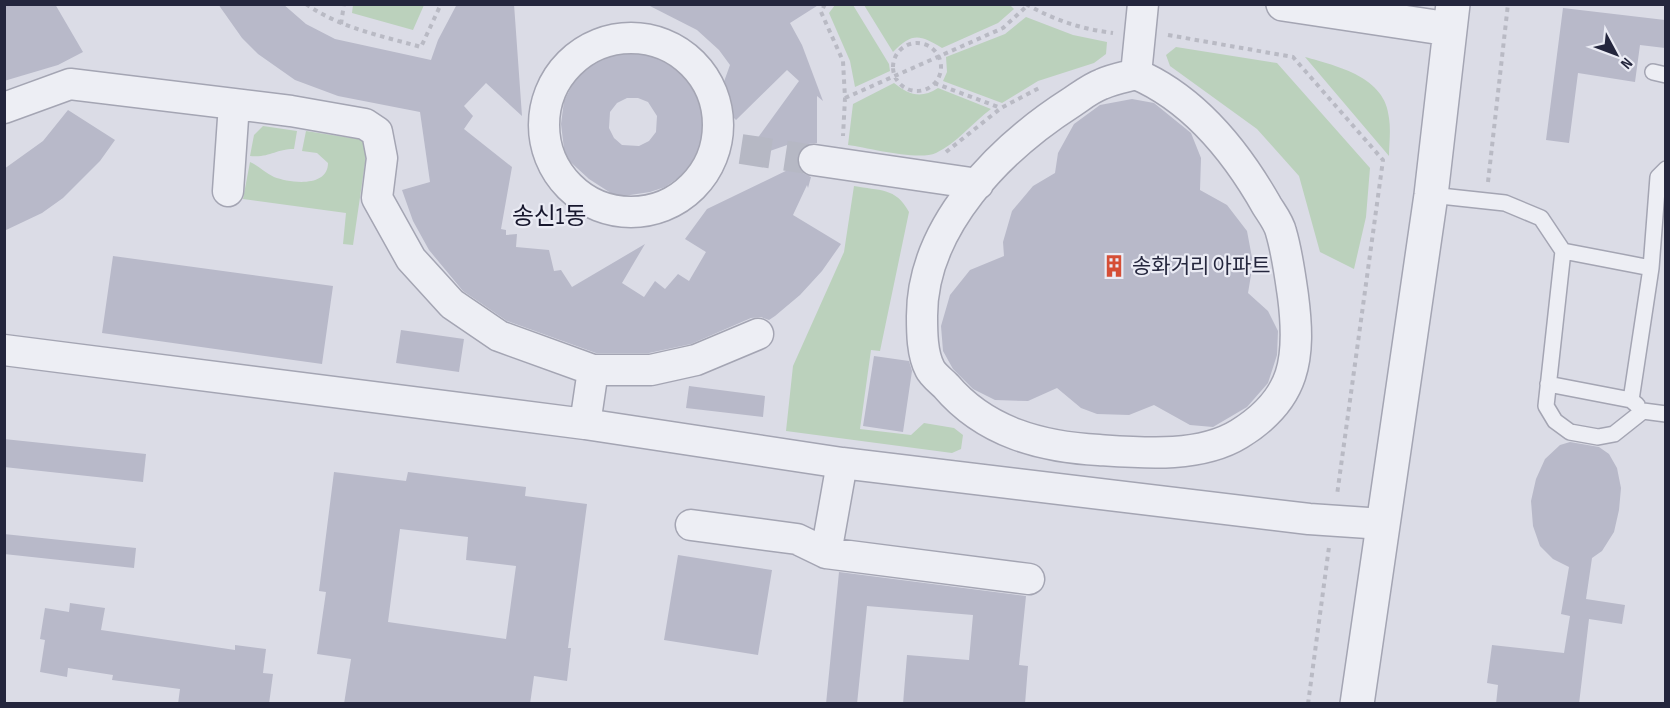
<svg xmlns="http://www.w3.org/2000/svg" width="1670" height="708" font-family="'Sofia Sans Condensed','Noto Sans KR',sans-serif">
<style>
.green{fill:#bbd1bc}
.building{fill:#b8b9c9;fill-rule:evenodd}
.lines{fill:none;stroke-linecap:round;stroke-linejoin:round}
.minor-tunnel{stroke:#b6b8c4;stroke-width:30;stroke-dasharray:30 15;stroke-linecap:butt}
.service-casing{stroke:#a4a5b3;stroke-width:18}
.minor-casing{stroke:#a4a5b3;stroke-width:33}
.tertiary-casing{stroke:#a4a5b3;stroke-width:36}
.path{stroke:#b9bac4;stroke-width:4;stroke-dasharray:4.5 4.5;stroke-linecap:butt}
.service{stroke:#edeef4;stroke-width:15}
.minor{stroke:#edeef4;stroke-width:30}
.tertiary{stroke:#edeef4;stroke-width:33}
.labels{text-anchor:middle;stroke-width:4.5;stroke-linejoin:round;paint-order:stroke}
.poi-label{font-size:21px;fill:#24263d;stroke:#eaebf4;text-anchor:start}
.quarter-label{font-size:24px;fill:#17172d;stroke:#eaebf4}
</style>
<rect width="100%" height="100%" fill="#dbdce6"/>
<path class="green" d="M1009 4 1014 9 998 23 942 48C919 34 912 33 893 52L864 5Z
M353 5V4L424 5 413 30 352 13Z
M835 5H853L889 64 890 71 855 87 850 61 829 13Z
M1026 17 1073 35 1107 42 1106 54 1094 63 1038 81 1002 103 943 81 947 72 946 57 1005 34Z
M1176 47 1277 63 1370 168 1366 217 1354 269 1320 252 1299 176 1257 129 1170 66 1166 55Z
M1305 57C1337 66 1386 77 1389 118 1391 131 1389 144 1389 156Z
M894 83C909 95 921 99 938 88L991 109C972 123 957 143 936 153 918 161 869 148 848 145L853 104Z
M263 126 297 131 294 149C275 149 270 158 250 156L254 135Z
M306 131 364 140 368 143 353 245 343 244 346 213 243 199 250 162C259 166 265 173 274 177 290 183 328 188 328 163L317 153 302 151Z
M854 186C879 191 896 187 909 212L880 351 871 350 860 429 911 435 924 423 954 428 963 435 961 449 952 453 786 431 793 366 844 252Z"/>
<path class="building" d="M4 4H55L83 52 58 65 4 81Z
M218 4H283L306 24 335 39 431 60 438 40 457 4H514L522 116 486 83 464 106 473 116 464 129 512 167 501 229 506 230V235L517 234 516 247 549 250 554 271 561 270 572 287 645 244 622 283 644 297 655 281 665 289 678 274 689 281 706 252 685 239 707 209 798 165 803 173 811 177 808 188 807 185 793 215 841 244 822 271 800 295 775 316 769 320 761 317 751 318 691 344 649 353H596L507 321 463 291 429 250 413 221 402 190 430 182 420 112 338 96 295 80 258 54 242 38Z
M646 4H820L790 23 802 45 823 101 817 96V143L808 144 801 149 797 161 790 144 741 161 799 81 787 70 736 120 717 101 730 65 719 50 697 30Z
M1563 8 1665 20V48L1640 45 1635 82 1578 73 1569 143 1546 140Z
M632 50 657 54 677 64 689 76 707 103 704 137 690 166 678 178 665 187 650 192 617 197 589 179 565 157 561 124 564 101 576 78 600 58ZM627 98H638L648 102 657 116 656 132 649 141 639 146 622 145 614 138 609 128 610 112 617 103Z
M1132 99 1154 103 1191 133 1201 158 1200 190 1227 205 1247 231 1253 263 1248 293 1268 311 1278 331 1277 355 1268 383 1247 407 1213 427 1190 425 1154 405 1129 415 1097 414 1081 408 1057 388 1028 401 995 400 973 389 953 369 943 351 941 326 950 295 970 270 1004 256 1003 242 1012 211 1033 186 1055 173 1058 153 1074 124 1100 105Z
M68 110 115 140 100 161 63 198 42 213 4 231V169L43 141Z
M113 256 333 286 322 364 102 333Z
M401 330 464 339 459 372 396 363Z
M874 356 909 361 912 371 903 432 863 426Z
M689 386 765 396 763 417 686 408Z
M4 439 146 454 143 482 4 467Z
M1570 442 1599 447 1609 454 1617 468 1621 488 1619 510 1614 532 1602 551 1592 558 1586 599 1625 605 1622 624 1589 619 1579 704H1496L1498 685 1487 683 1492 645 1564 653 1570 616 1561 614 1569 567 1553 559 1540 546 1533 526 1531 501 1536 479 1545 459 1560 445Z
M334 472 406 481 408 472 526 487 525 496 587 504 568 648H571L567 681 534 676 530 704H344L351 659 317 654 326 592 319 591ZM400 529 468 537 466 560 516 566 506 639 388 622Z
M4 534 136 548 134 568 4 554Z
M678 555 772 570 758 655 664 640Z
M839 572 1026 596 1019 665 1028 666 1025 704H903L907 655 969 660 973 615 867 606 857 704H826Z
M70 603 105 608 101 630 235 650V645L266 649 263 673 273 674 269 704H178L180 689 112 680 113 675 68 668 67 677 40 672 45 640 40 639 45 608 69 612Z"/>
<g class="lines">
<path class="minor-tunnel" d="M741 149 814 160"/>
<g class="service-casing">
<path id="service" d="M1653 72 1666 75
M1431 195 1505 203 1541 218 1563 251 1546 406 1555 421 1570 432 1598 437 1614 434 1643 411 1666 414
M1563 251 1651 268 1631 400
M1651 268 1658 177 1666 169
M1548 384 1631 400 1637 405"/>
</g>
<g class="minor-casing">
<path id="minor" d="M544 125a87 87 0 1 1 174 0a87 87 0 1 1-174 0Z
M1136 74C1194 99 1237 153 1267 206 1272 214 1279 223 1281 232 1287 252 1290 275 1293 296 1301 358 1296 399 1239 434 1200 458 1143 453 1099 450 1041 447 985 432 946 386 941 381 933 375 930 369 922 354 922 332 922 316 922 226 1000 148 1072 102 1081 96 1091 88 1102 84 1113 79 1125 77 1136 74Z
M1136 74 1143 4
M4 108 70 84 291 111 365 124 377 132 382 158 377 198 411 259 452 304 499 336 593 370H651L696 360 758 334
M814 160 978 184
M228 191 234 104
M4 350 585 424 842 463 1309 519 1383 524
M585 424 593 370
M691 525 797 539 826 553 1029 579
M826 553 842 463"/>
</g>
<g class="tertiary-casing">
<path id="tertiary" d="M1283 4 1449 29
M1357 704 1431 195 1453 4"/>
</g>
<path class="path" d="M306 4C340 28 382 36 421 47L441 4
M825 4 821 12 843 61 845 98 843 136
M1026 4C1054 20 1081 29 1113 33
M341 24 344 4
M1168 35 1293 57 1383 160 1337 495
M893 67a24 24 0 1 1 48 0a24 24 0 1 1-48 0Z
M934 83 1001 108
M845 98 1003 28 1028 5
M946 152 1001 108 1041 87
M1488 182 1508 4
M1308 704 1329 547"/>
<use href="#service" class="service"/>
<use href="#minor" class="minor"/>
<use href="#tertiary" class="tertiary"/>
</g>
<defs>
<g id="building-bare" transform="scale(1.8)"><path d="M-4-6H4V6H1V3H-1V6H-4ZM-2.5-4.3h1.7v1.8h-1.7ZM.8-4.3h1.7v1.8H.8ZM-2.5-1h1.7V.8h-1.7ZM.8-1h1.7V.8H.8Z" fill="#d54e36" stroke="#eaebf4" stroke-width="2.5" paint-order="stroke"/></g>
</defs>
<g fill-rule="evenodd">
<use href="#building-bare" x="1114" y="266"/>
</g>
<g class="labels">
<g class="poi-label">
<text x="1132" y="273">송화거리 아파트</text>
</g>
<g class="quarter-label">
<text x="549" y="224">송신1동</text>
</g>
</g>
<rect width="1670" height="708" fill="none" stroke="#24263d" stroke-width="12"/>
<g transform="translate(1616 54) rotate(131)" stroke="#eaebf4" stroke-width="4.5" paint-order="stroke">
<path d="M0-4.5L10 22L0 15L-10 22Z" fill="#24263d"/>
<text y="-9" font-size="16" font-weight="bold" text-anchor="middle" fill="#24263d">N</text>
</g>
</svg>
